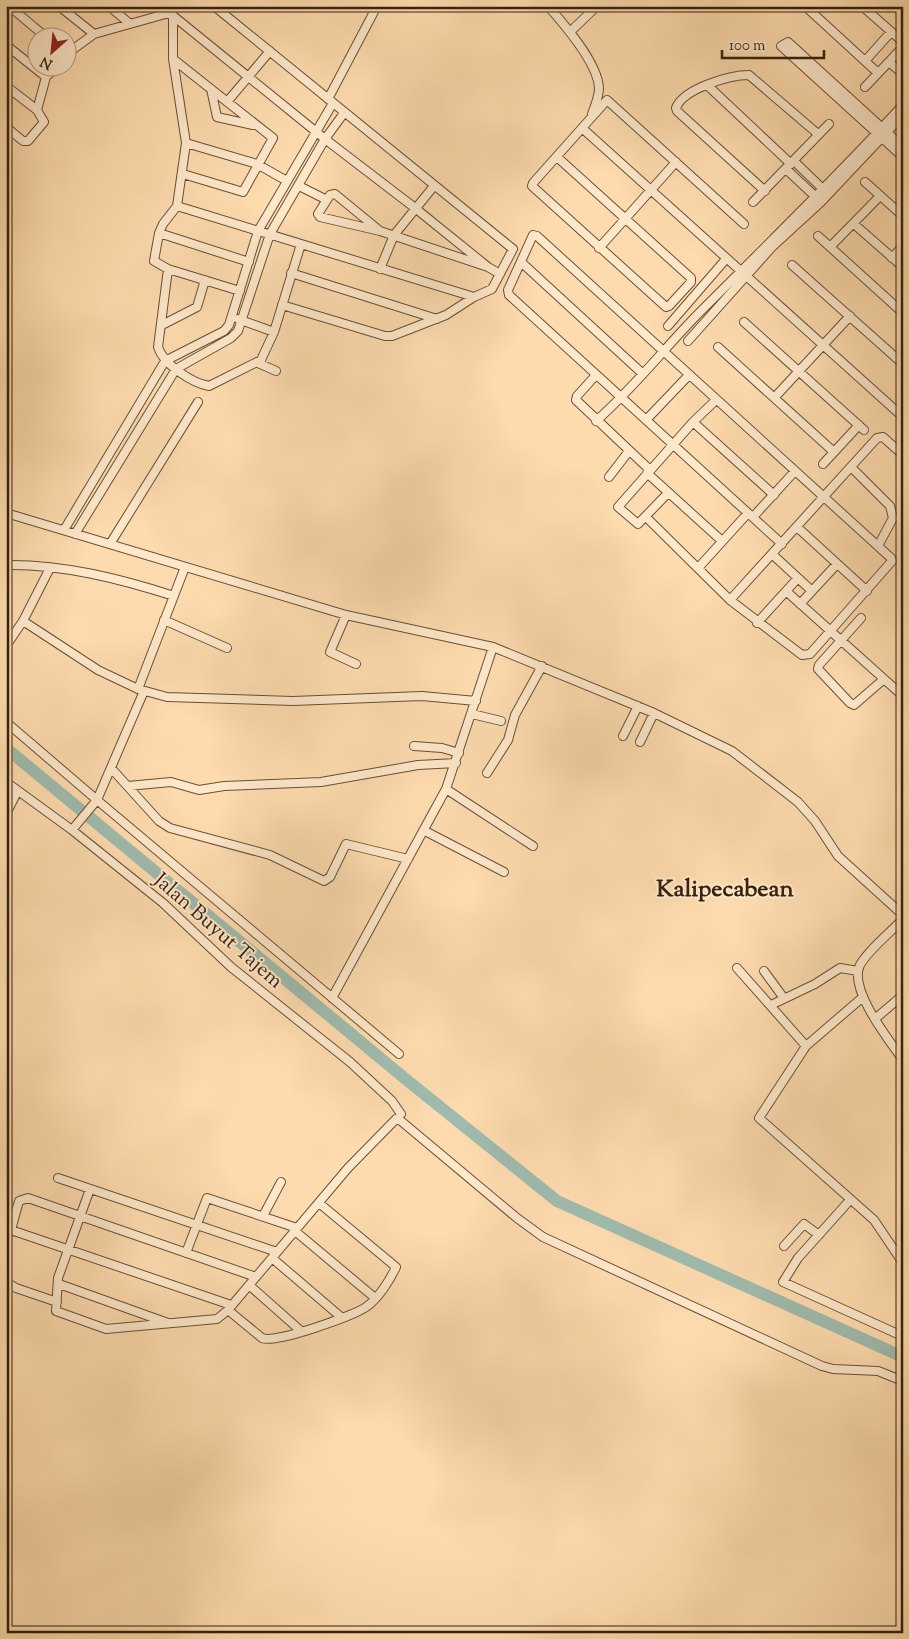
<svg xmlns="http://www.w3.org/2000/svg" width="909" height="1639" font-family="'Sorts Mill Goudy',serif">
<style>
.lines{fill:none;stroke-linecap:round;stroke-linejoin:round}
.river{stroke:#9fbbae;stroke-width:12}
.minor-casing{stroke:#685036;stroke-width:10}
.minor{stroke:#fee8ca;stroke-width:8}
.labels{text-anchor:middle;stroke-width:4;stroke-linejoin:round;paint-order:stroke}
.street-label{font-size:21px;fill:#36210e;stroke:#fee8ca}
.quarter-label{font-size:24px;font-weight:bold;fill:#36210e;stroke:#fee8ca}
</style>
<rect width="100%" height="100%" fill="#fddbae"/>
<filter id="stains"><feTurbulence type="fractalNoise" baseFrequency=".004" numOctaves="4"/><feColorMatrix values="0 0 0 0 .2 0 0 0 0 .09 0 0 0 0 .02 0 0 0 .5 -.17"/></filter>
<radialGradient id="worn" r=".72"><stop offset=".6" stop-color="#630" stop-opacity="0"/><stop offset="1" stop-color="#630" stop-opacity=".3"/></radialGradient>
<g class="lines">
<path class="river" d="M6 748 408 1081 557 1201 903 1357"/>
<g class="minor-casing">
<path id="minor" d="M9 6 47 38
M59 6 94 34
M109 6 129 23
M161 6 325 139 415 208 488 267
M548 6C564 24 598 63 599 88 599 97 595 106 592 114
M805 6 878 73
M862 6 903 42
M173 16V59L186 143 177 206 163 224 159 233 154 261 168 269 240 291
M571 31 597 6
M6 45 46 77
M68 53 94 34 169 13
M895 55 903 62
M173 59 273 138 243 192 183 174
M865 61 891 32
M889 62 903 74
M707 85 791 164
M6 86 37 110
M865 87 903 47
M211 89 217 117 253 125
M328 99 377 6
M227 102 270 51
M6 127 23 141H28L44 122 37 110 46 77 55 68
M582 128 903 417
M186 143 257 164 287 181
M903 147 788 42 781 46 903 157
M557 157 691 278V282L669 306 666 307 532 186 533 183 607 100 744 224
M794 161 827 193
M786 169 818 199
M865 182 903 216
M299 186 327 200
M765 191 677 111 676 108C683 89 729 75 749 75L818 134
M753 202 829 124
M177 206 474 297 492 289 513 249 214 6
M854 224 903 267
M380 231 335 194 330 195 318 214 320 217 380 231 488 267 500 274
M159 233 249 262
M818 236 903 313
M830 247 880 196
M599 248 676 162
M892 258 903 246
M521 262 643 374
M792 265 903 364
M168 269 158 347C163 364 192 383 209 386L261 360 274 332 301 244
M380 269 394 235 434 186
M291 273 437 319
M282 305 385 336H392L446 315 474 297
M238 319 274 332
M744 322 864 430
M162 325 197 307 205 280
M668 326 726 259
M688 341 772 247 821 202 903 115
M718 347 834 452
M258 363 276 371
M596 375 577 396 576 400 650 470
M775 397 850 316
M646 420 689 375
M596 421C635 387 665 347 701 311 769 243 838 176 903 105
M693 422 774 495
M823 464 859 425
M852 468 890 506 893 518 878 546
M647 473 722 541
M609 477 629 451
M668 493 638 524 618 507 693 422 716 400
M6 513 346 615 493 647 654 713 732 751 798 802 815 821 838 856 903 915
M646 517 730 600 802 655 810 654 892 561 891 558 537 236 533 235 508 290 509 295 782 544
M753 517 795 471
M797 527 867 591
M64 530 165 361 224 331 229 325 258 231 333 103
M75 534 176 369 231 338 238 331 270 234 325 139 344 113
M110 544 198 402
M772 554 812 591
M6 565C63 564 121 579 174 596
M699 567 748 513
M50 568 23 621 98 670 138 689 167 697 293 701 422 696 476 701
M786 591 903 696
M730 600 877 438 883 437 903 455
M800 604 837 564
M346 615 330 652 356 664
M861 618 819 665 818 669 850 703 854 705 884 679
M164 620 227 648
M757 623 798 578
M6 646 23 621
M138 689 185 567
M144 691 97 800 399 1054
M472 714 501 721
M6 722 97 800 72 830
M623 736 638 706
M640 742 654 713
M414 746 442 748 459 753
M111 768 159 821 170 828 270 855 324 881 330 877 346 844 408 859
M487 773 508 740 515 715 542 666
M6 782 72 830 163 903 231 967 350 1062 392 1101 401 1114
M128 786 171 782 199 790 224 786 321 782 418 765 456 763
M446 789 533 846
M6 814 17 792
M425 831 504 872
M903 919C891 932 868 950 860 965 848 989 889 1040 903 1060
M737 968 806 1046 863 997
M764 971 783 997
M332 998 446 789 493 647
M771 1005 815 984 840 968 858 971
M876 1018 903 995
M806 1046 759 1118 874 1220 903 1263
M401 1121 517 1218 543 1237 822 1366 833 1369 878 1371 903 1381
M58 1178 277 1252
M90 1189 58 1278 56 1311 106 1329 217 1319 228 1310 348 1168 396 1119
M850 1200 798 1258 783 1282 900 1335 903 1333
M263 1216 281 1182
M11 1230 19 1201 28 1198 256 1277
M295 1231 375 1298
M6 1238 11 1230 231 1305
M784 1246 804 1224 819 1235
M186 1253 207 1198 297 1228
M272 1258 341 1317
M6 1282 16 1288 57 1302
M59 1284 168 1323
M249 1285 302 1332
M228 1310 262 1338C275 1344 353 1316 366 1307 378 1299 390 1280 396 1267L319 1203"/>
</g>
<use href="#minor" class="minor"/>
</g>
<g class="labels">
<g class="street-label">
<text transform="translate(219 930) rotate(41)" y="7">Jalan Buyut Tajem</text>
</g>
<g class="quarter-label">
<text x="725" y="896">Kalipecabean</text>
</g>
</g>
<rect width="909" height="1639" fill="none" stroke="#fddbae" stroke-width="25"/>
<rect x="8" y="8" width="894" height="1624" fill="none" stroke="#36210e" stroke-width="2.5"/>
<rect x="12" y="12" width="884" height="1614" fill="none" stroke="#36210e"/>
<g transform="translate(52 52) rotate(207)"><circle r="24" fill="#fee8ca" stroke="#ae987f"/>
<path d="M0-4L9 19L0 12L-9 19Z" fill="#8f2418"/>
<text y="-8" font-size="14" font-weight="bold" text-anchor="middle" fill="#36210e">N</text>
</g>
<path d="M722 50v8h102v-8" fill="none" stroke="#36210e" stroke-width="2.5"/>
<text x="729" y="50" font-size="15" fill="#36210e" stroke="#fee8ca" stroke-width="4" paint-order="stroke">100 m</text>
<rect width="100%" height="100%" filter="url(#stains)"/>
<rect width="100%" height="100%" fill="url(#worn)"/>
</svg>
